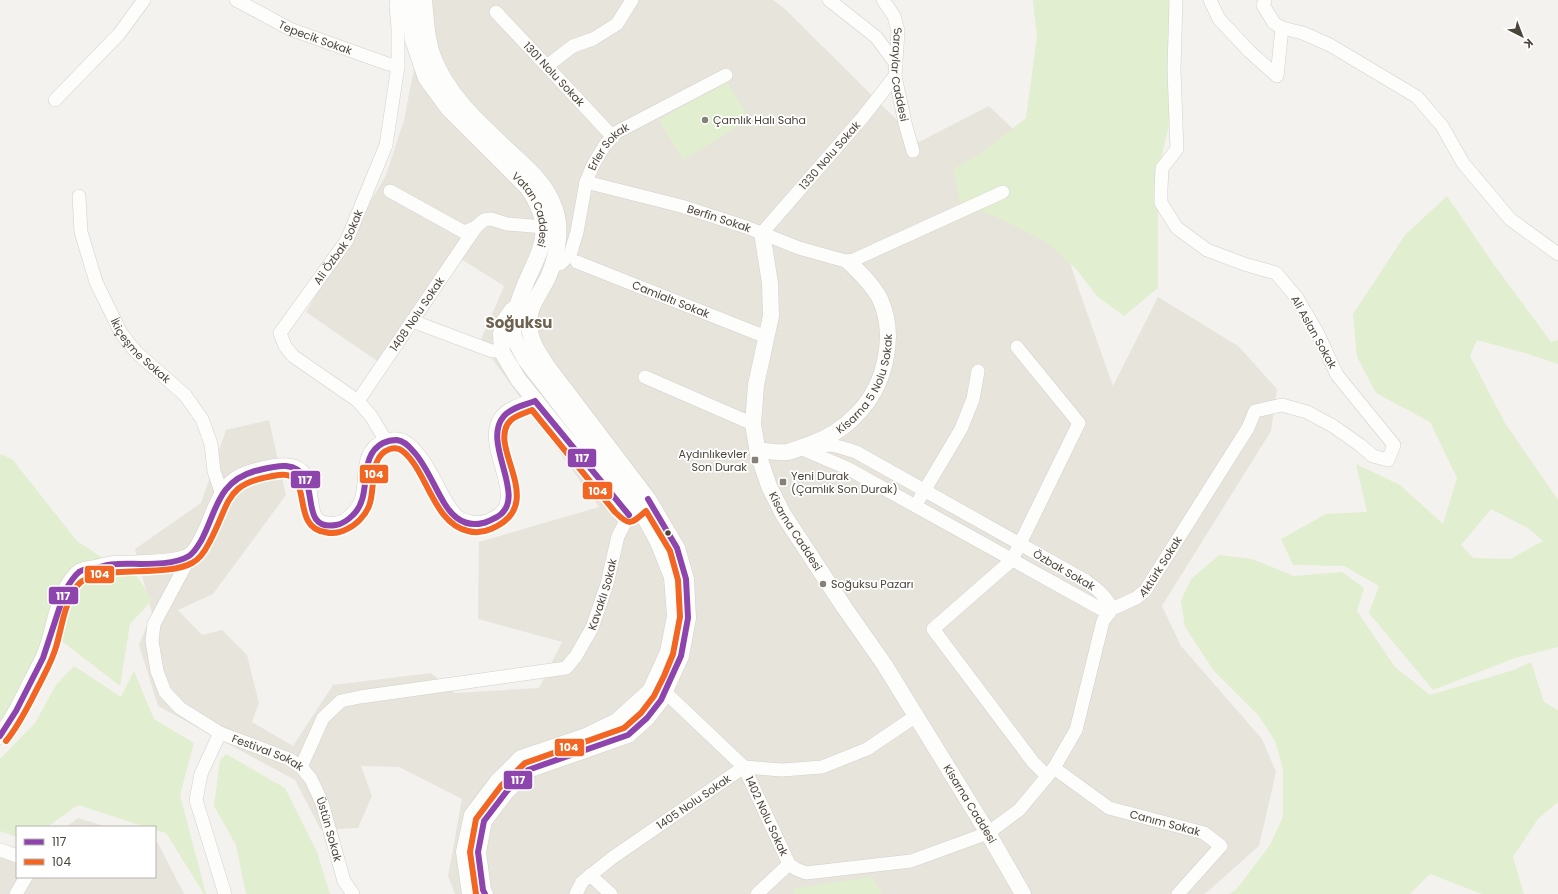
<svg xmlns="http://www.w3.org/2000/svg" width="1558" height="894" font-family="Poppins,sans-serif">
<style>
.residential{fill:#e7e4dc}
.green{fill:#e1eecf;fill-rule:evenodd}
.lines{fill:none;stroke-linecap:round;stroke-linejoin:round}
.minor-casing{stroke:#d2d0cb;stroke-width:14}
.tertiary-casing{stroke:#d2d0cb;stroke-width:17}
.minor{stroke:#fdfdfc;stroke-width:13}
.tertiary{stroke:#fdfdfc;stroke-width:16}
.bus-1-casing{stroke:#fff;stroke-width:9}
.bus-2-casing{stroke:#fff;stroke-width:9}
.bus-1{stroke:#8e44ad;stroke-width:6}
.bus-2{stroke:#f26522;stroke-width:6}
.poi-dot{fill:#868178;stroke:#fff;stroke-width:1.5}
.bus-dot{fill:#4b4439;stroke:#fff;stroke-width:1.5}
.labels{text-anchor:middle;stroke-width:3.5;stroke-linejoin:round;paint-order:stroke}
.street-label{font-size:11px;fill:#4b4439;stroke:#fff}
.poi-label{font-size:11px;fill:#4b4439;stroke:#fff;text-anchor:start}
.district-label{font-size:15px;font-weight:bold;fill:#6e6250;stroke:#fff}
.line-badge{stroke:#fff;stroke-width:1.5}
.badge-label{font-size:11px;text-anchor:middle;font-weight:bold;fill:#fff}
</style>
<rect width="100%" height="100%" fill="#f4f2ee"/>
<path class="residential" d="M430 0H773L785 9 919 142 989 106 1033 148 1078 287 1113 386 1158 297 1238 346 1277 389 1271 431 1162 606 1181 646 1262 739 1276 772 1259 846 1205 894H455L448 876 462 799 399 767 361 766 372 796 358 828 321 830 295 780 158 706 139 645 152 613 135 549 201 503 226 430 269 420 286 495 213 594 178 610 202 635 222 630 247 655 259 703 252 722 293 746 333 685 431 673 455 693 539 688 562 642 478 619 479 542 599 507 480 342 504 286 458 257 380 363 306 312 386 175 404 120 411 84Z
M78 818 107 827H66Z
M155 842 158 843 184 894H0V843L17 848V877H155Z"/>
<path class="green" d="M1033 0H1179L1175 99 1158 172V288L1124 316 1097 296 1076 269 1046 242 1005 221 960 202 953 169 979 155 1026 118 1037 36Z
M726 80 750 119 683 160 659 120Z
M1447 196 1492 262 1551 342 1558 340V364L1525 353 1477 340 1470 356 1505 423 1558 500V647L1515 658 1433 690 1369 613 1379 586 1344 566 1293 565 1281 539 1326 514 1367 512 1356 464 1400 485 1443 524 1457 478 1430 422 1376 393 1357 357 1353 314 1405 235ZM1491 509 1528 528 1543 541 1510 559 1473 558 1461 545Z
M0 454 12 459 77 541 112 564 135 573 152 600 130 624 120 686 63 642 45 654 0 736Z
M1219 555 1252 559 1294 576 1342 572 1364 588 1357 611 1395 667 1430 695 1514 670 1531 662 1544 702 1558 710V802L1538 819 1513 857 1524 894H1482L1430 874 1410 894H1229L1236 890 1270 845 1283 817V769L1275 741 1259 716 1214 671 1185 627 1181 601 1191 579Z
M74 666 121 697 134 671 154 719 194 743 180 795 206 894H204L166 833 155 830V827H146L78 805 47 827H17V837L0 831V759L35 723 56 685Z
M226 754 285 788 317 852 330 894H246L236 845 214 806 220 760Z
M872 877 882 894H795L791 889Z"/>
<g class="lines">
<g class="minor-casing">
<g id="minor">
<path id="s1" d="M236 0 290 29 388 64 398 66"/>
<path d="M829 0 876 37 896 64"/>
<path id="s2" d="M883 0 894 16 898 31 895 76 905 123 913 151"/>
<path d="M1210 0 1219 19 1250 52 1277 76 1282 28 1303 33 1330 45 1417 97 1442 126 1463 163 1510 219 1558 254"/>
<path d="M1265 0 1263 5 1274 23 1282 28"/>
<path id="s3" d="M496 12 613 137"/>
<path d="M547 66 573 46 593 39 617 24 632 0"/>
<path d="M55 100 119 34 144 0"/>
<path id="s4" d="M586 182 681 206 746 227 799 248 849 262 1003 192"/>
<path d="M390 191 464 232 476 227 484 220 491 219 507 224 544 227"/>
<path id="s5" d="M79 196 81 232 96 282 121 333 136 352 185 395 202 419 211 444 214 471 222 495"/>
<path id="s6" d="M762 233 863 117 895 76"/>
<path id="s7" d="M577 262 766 337"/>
<path id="s8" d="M552 264H560L570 255 577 232 586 182 593 165 605 145 617 132 726 75"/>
<path d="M412 321 492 351H496L502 348"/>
<path d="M1017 347 1079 423 1012 560 933 629 1033 762 1047 776"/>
<path d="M645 377 753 424"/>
<path id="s9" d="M358 401 476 227"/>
<path id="s10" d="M386 441 371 416 358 401 293 356 285 346 280 333 347 240 386 145 398 66V28L396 6 397 0"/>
<path d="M831 445 840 447 856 452 1086 581C1097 589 1106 596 1112 609H1101L847 468 800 448Z"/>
<path d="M920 498 961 429 973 399 978 371"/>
<path id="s11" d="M191 555 154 624 152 641 157 671 165 692 180 708 220 733 289 759 301 767 311 779 322 803 344 881 353 894"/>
<path id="s12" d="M665 692 744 767 789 864 796 869 806 873 911 861 988 833 1019 810 1054 768 1076 730 1103 621 1112 609 1136 598 1145 591 1248 428 1255 411 1282 405 1307 412 1333 426 1360 445 1373 456 1388 460 1394 445 1337 375 1317 332 1297 298 1276 273 1244 264 1207 250 1177 228 1161 203V189L1162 168 1177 149 1174 70 1176 0"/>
<path d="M220 733 201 774 196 800 225 894"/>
<path id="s13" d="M301 767 323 718 341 701 360 697 566 668 576 656 592 628 607 584 618 536 629 515"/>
<path id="s14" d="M1054 768 1109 808 1204 833 1221 846 1178 894"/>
<path d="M0 850 17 856"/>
<path d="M590 875 611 894"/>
<path d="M16 894 26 877"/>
<path id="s15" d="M576 894 582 882 612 858 744 767 782 770 822 767 867 749 916 716"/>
<path d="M757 894 789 864"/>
</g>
</g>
<g class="tertiary-casing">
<g id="tertiary">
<path id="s16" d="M409 0 413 40 426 78 448 108 527 187C563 238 531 257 517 307 514 316 512 327 514 337 516 344 522 352 525 359L639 507 658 542 672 577 675 616 668 652 650 691 617 721 586 736 521 758 497 782 472 815 464 852 470 894"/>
<path d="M424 0C426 18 426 37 432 54 446 94 479 123 509 151 528 169 546 183 555 209 562 229 557 256 549 275 542 292 528 305 529 325 530 341 539 354 547 366L648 499 677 548 686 579 688 618 681 656 661 700 647 718 628 735 528 770 507 791 484 821 478 852 483 890 485 894"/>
<path id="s17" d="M762 233 770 283 771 316 756 385 753 424 758 454 769 486 783 514 844 607 884 664 988 833 1023 894"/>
<path d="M512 310 505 320 501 334 502 352 518 379 621 507 629 515 647 500"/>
<path id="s18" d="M757 450C767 451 777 453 787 452 794 451 801 447 808 445 826 439 843 429 856 415 885 387 897 336 880 299 873 285 860 273 849 262"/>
<path d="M0 736C13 720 21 702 30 684 35 674 41 664 45 654 56 627 56 594 78 573 83 569 90 569 96 568 102 566 108 565 114 564 131 563 181 565 192 554 211 534 214 491 238 478 245 474 256 471 264 469 331 452 295 515 323 524 329 525 336 526 342 523 349 520 358 511 361 504 371 484 358 452 385 442 391 440 397 439 403 442 420 451 434 482 443 499 447 505 451 513 457 518 465 524 478 526 488 522 538 505 480 448 502 418 509 408 525 405 535 401"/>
</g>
</g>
<use href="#minor" class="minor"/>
<use href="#tertiary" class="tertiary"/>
<g class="bus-1-casing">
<path id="bus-1" d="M535 401 629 515
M0 736 16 711 43 658 65 591C69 584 73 577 79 572 83 569 89 569 94 568 101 567 109 564 117 564 137 563 171 567 189 556 194 553 198 546 201 541 217 511 217 482 255 471 264 469 276 465 286 466 326 470 294 532 336 525 343 524 348 520 353 515 374 495 356 457 383 443 387 441 392 440 397 440 404 441 409 446 413 451 430 468 440 506 457 518 465 524 475 525 483 523 488 522 493 519 497 517 530 498 480 443 504 416 512 407 525 405 535 401
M485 894 483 890 478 852 484 821 507 791 528 770 628 735 647 718 661 700 681 656 688 618 686 579 677 548 648 499"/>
</g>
<g class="bus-2-casing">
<path id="bus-2" d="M6 741C20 724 29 704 39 685 45 673 52 661 56 647 62 627 64 604 77 586 95 562 163 579 192 563 200 559 205 551 209 543 232 500 223 483 279 475 315 470 289 527 325 532 332 534 340 533 347 529 356 525 365 516 369 506 376 489 368 456 390 449 393 448 396 448 399 449 404 451 409 457 412 461 429 483 438 525 468 531 475 533 484 532 491 529 551 504 484 445 511 420 517 415 525 413 532 410L615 512C630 527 631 524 646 511L670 551 678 580 680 617 673 654 664 676 654 696 641 713 624 728 525 763 501 786 476 819 470 852 476 894"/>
</g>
<use href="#bus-1" class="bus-1"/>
<use href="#bus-2" class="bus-2"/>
</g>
<g class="poi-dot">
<circle cx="705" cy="120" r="4"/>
<rect x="751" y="456" width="8" height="8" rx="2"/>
<rect x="779" y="478" width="8" height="8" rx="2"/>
<circle cx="823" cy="584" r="4"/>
</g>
<circle class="bus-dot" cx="668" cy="533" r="3.5"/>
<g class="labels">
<g class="street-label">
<text dy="4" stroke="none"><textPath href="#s1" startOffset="88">Tepecik Sokak</textPath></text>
<text dy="4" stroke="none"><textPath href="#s3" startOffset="85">1301 Nolu Sokak</textPath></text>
<text dy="4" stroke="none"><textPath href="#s2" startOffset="79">Saraylar Caddesi</textPath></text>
<text dy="4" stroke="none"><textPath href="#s8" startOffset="139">Erler Sokak</textPath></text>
<text dy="4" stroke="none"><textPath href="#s6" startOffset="103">1330 Nolu Sokak</textPath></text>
<text dy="4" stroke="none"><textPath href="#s16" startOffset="252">Vatan Caddesi</textPath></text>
<text dy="4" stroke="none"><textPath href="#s4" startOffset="138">Berfin Sokak</textPath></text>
<text dy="4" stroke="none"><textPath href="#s10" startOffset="259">Ali Özbak Sokak</textPath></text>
<text dy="4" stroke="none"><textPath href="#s7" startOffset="101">Camialtı Sokak</textPath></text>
<text dy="4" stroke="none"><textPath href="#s9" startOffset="105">1408 Nolu Sokak</textPath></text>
<text transform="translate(1314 332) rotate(61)" y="4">Ali Aslan Sokak</text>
<text dy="4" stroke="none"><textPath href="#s5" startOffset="171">İkiçeşme Sokak</textPath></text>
<text dy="4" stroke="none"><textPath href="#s18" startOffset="142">Kisarna 5 Nolu Sokak</textPath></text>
<text dy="4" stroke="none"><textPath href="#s17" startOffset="310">Kisarna Caddesi</textPath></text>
<text dy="4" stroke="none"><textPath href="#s12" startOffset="754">Aktürk Sokak</textPath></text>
<text transform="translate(1064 570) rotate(30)" y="4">Özbak Sokak</text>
<text dy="4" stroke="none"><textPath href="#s13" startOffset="389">Kavaklı Sokak</textPath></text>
<text dy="4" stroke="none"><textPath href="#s11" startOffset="269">Festival Sokak</textPath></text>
<text dy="4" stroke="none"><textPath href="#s15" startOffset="151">1405 Nolu Sokak</textPath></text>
<text dy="4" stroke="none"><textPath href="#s17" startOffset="634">Kisarna Caddesi</textPath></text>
<text dy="4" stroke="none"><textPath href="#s12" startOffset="163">1402 Nolu Sokak</textPath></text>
<text dy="4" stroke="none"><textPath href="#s14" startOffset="126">Canım Sokak</textPath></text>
<text dy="4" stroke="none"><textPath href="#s11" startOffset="375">Üstün Sokak</textPath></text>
</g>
<g class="poi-label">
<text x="713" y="124">Çamlık Halı Saha</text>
<text x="747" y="458" text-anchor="end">Aydınlıkevler<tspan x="747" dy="13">Son Durak</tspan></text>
<text x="791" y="480">Yeni Durak<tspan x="791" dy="13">(Çamlık Son Durak)</tspan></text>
<text x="831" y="588">Soğuksu Pazarı</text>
</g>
<g class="district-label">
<text x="519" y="328">Soğuksu</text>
</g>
</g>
<g class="line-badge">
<rect x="567" y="448" width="30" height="20" rx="4" fill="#8e44ad"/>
<rect x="359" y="464" width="30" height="20" rx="4" fill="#f26522"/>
<rect x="290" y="470" width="31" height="19" rx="4" fill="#8e44ad"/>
<rect x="582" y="481" width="31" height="19" rx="4" fill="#f26522"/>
<rect x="84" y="565" width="31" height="19" rx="4" fill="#f26522"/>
<rect x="48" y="586" width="31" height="19" rx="4" fill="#8e44ad"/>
<rect x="554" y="738" width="31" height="19" rx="4" fill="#f26522"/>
<rect x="503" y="770" width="30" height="20" rx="4" fill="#8e44ad"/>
</g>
<g class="badge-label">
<text x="582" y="462">117</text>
<text x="374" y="478">104</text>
<text x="305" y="484">117</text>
<text x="598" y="495">104</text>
<text x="100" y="578">104</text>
<text x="63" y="600">117</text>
<text x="569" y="751">104</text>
<text x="518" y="784">117</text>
</g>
<rect x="16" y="826" width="140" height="52" fill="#ffffff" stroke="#b7b4b0"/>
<rect x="24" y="839" width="20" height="6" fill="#8e44ad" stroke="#b7b4b0"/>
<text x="52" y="846" font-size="12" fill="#4b4439">117</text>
<rect x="24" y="859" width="20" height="6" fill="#f26522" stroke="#b7b4b0"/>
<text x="52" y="866" font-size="12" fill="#4b4439">104</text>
<g transform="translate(1522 36) rotate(138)" stroke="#ffffff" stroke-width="3" paint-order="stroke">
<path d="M0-3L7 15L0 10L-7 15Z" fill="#4b4439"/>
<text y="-6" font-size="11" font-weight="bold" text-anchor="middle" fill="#4b4439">K</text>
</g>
</svg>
